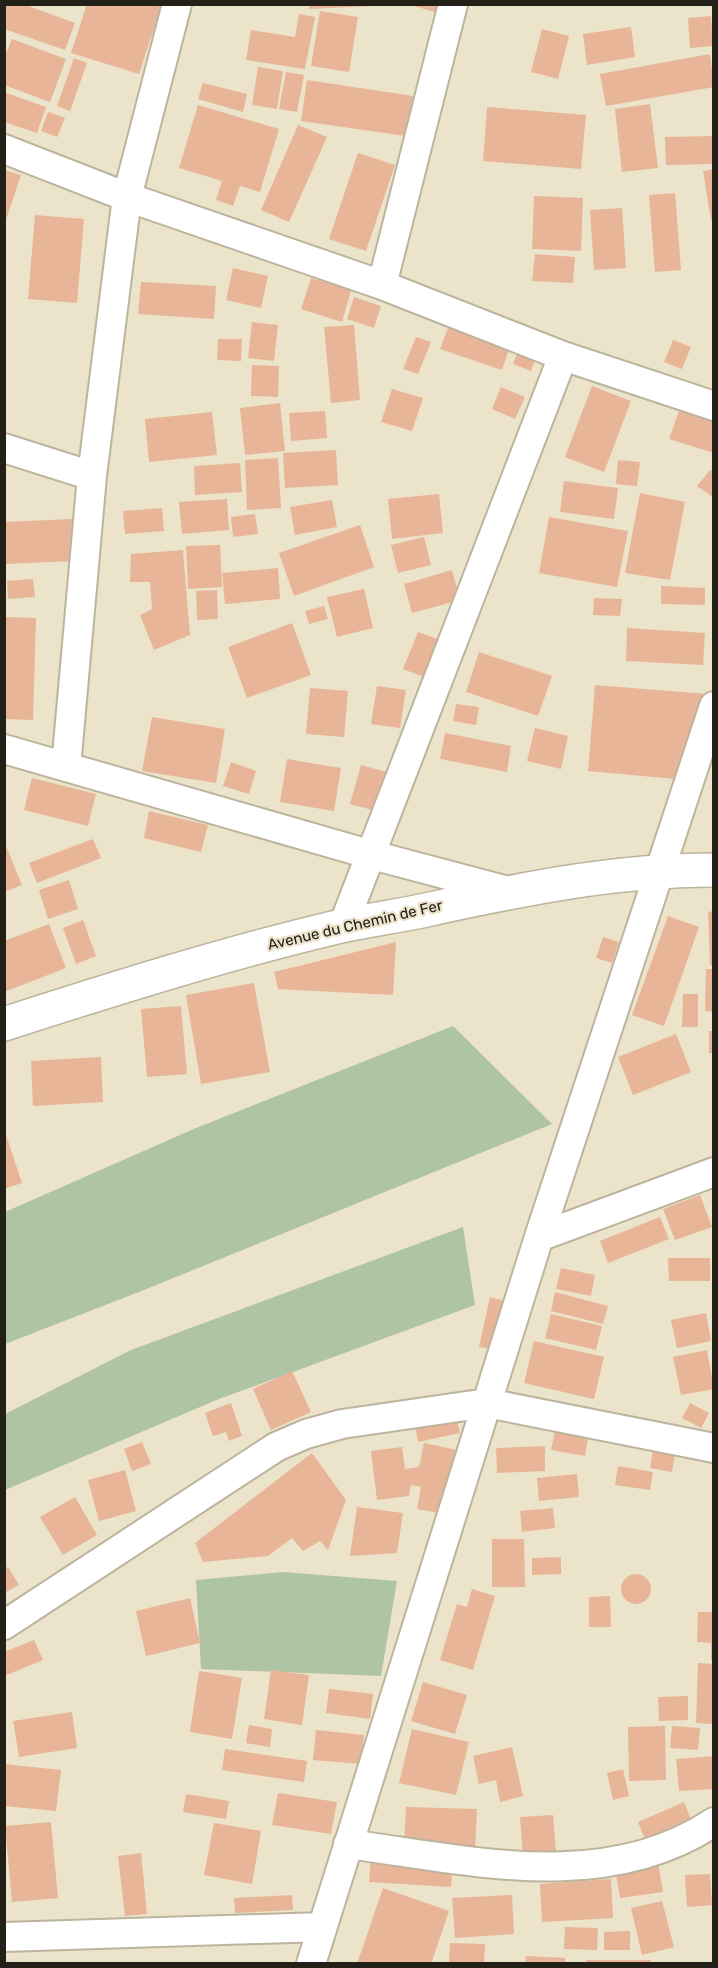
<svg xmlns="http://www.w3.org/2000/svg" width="718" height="1968" font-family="Rubik,sans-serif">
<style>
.green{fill:#aec4a2}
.building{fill:#e8b598}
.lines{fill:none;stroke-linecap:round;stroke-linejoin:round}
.minor-casing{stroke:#bcb49d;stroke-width:32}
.tertiary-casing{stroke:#bcb49d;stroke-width:36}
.minor{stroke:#fff;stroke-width:28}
.tertiary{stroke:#fff;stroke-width:33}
.labels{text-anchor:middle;stroke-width:4.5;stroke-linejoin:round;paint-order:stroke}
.street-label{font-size:15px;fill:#232017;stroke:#ece3cb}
</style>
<rect width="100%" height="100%" fill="#ece3cb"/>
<path class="green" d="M453 1026 552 1124 144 1290 5 1344V1212L196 1128Z
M463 1227 475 1305 219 1399 5 1490V1414L131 1350Z
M283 1572 397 1581 381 1676 201 1669 196 1580Z"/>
<path class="building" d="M4 4H23L75 23 65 50 4 29Z
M87 4H162L139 74 71 53Z
M309 4H371V6L309 9Z
M407 4H440L438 13Z
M320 11 358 17 349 72 311 66Z
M299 14 315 17 305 69 246 60 251 30 295 37Z
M711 16 713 46 690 48 688 18Z
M631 27 635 57 587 65 583 34Z
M542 29 569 36 558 79 531 72Z
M12 39 66 59 50 102 4 85V58Z
M710 54 714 87 606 106 600 74Z
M74 58 87 63 70 111 57 106Z
M258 67 283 71 277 109 252 105Z
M286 72 304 75 297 112 279 109Z
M307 80 413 96 406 136 301 121Z
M203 83 247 94 243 112 198 99Z
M4 92 46 107 37 133 4 122Z
M650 104 658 168 622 172 615 109Z
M198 105 279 129 260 192 240 186 233 206 216 200 222 181 179 168Z
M487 107 586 115 581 169 483 161Z
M48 112 65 118 57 137 41 131Z
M298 125 327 137 289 222 261 210Z
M714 136V164L666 165 665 137Z
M358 153 395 165 366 251 329 239Z
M714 169V219L711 220 703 171Z
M4 170 21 175 5 223H4Z
M675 193 681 270 655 272 649 195Z
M534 196 583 198 581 251 532 249Z
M622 208 626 268 594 270 590 210Z
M35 215 84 219 77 303 28 299Z
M535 254 575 257 573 283 532 281Z
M233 268 268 276 261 308 226 300Z
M311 278 351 290 342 322 301 309Z
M141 282 216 286 214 319 138 314Z
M354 297 381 306 374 328 347 319Z
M451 320 512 341 502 370 440 349Z
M252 322 278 325 274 361 248 358Z
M354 325 360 400 331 403 324 327Z
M416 337 431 342 418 374 403 369Z
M218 339H242L241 361 217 360Z
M673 340 691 347 682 369 664 362Z
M520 346 538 352 531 371 513 364Z
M252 365 279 366 278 397 251 396Z
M592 386 631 401 604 472 565 457Z
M501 387 525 397 515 419 492 409Z
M392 389 423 398 412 431 381 422Z
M280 403 285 451 245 455 240 408Z
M325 411 327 438 291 441 289 413Z
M679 411 714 422V453L669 439Z
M212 412 217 455 149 462 145 419Z
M336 450 338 485 285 488 283 453Z
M278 458 281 508 247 510 245 460Z
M618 460 640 462 637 486 616 484Z
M240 463 242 492 195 495 194 466Z
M710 470 714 472V498L697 486Z
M564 481 618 488 614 519 560 512Z
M640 493 685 502 670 580 625 573Z
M439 494 443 533 392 539 388 499Z
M227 499 229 530 182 534 179 502Z
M332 500 337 527 295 535 290 507Z
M162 508 164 531 125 534 123 511Z
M255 514 258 534 233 537 231 517Z
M549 517 628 531 617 587 539 573Z
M72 519 75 561 4 564V522Z
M360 525 374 567 294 596 279 553Z
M424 537 431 565 398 573 391 545Z
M220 545 222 587 188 589 186 546Z
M183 550 190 635 154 650 140 615 152 609 150 582H130L131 554Z
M278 568 280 599 225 604 222 573Z
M452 570 460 600 412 613 404 584Z
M33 579 35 597 8 599 7 581Z
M661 586 705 588V605L661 604Z
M364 589 373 628 337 637 327 597Z
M217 590 218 619 197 620 196 591Z
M594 598 622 599 620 616 593 615Z
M324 606 328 619 309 624 305 611Z
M4 617 36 618 33 720 4 719Z
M292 623 311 675 247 698 228 647Z
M627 628 705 633 703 665 626 661Z
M418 632 438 639 424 677 403 669Z
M479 652 552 676 538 716 466 692Z
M595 685 707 694 675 779 588 771Z
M377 686 406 690 400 728 371 724Z
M310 688 348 691 344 737 306 734Z
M456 704 479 707 476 725 453 721Z
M152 717 225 729 216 783 142 771Z
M535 728 568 736 561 769 527 761Z
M445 733 511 746 507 772 440 759Z
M287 759 341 768 334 811 280 802Z
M231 762 256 771 249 794 223 786Z
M361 765 390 773 380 812 350 804Z
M32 778 96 794 88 826 24 810Z
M149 811 208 825 201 852 144 838Z
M93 839 101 858 37 883 29 863Z
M4 841 22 885 4 892Z
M69 880 78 909 48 919 39 890Z
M714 911V965H710L708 912Z
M668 916 699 927 664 1026 632 1015Z
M83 920 96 956 76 964 63 928Z
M49 924 66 968 4 992V941Z
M603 937 619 942 612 963 596 958Z
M396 942 393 995 278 989 274 972Z
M706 969H714V1012L705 1011Z
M254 983 270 1072 201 1084 186 995Z
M683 994H698V1027H682Z
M181 1006 187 1074 147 1077 141 1009Z
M709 1031H714V1053H709Z
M676 1034 691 1072 633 1095 618 1057Z
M101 1057 103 1102 33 1106 31 1061Z
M4 1129 22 1183 4 1189Z
M700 1195 712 1227 675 1240 663 1209Z
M660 1217 669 1239 608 1263 600 1241Z
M668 1258H710V1281H669Z
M561 1268 595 1275 591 1296 556 1289Z
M555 1292 608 1306 603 1324 551 1311Z
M490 1297 505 1301 495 1350 479 1347Z
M706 1313 711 1341 677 1348 671 1320Z
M551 1314 602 1326 596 1350 545 1338Z
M534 1341 604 1357 594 1399 524 1383Z
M707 1350 714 1389 681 1395 673 1357Z
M292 1371 311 1412 271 1430 253 1389Z
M231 1403 242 1436 229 1441 226 1432 213 1436 205 1413Z
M690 1403 709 1413 701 1428 682 1418Z
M456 1417 460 1433 418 1442 415 1426Z
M555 1431 588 1437 585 1456 551 1450Z
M142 1442 151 1464 132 1471 124 1449Z
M424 1443 457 1450 444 1514 417 1509 421 1487 411 1485 409 1496 377 1500 371 1451 402 1447 405 1469 419 1467Z
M545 1446V1471L497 1473 496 1448Z
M653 1450 675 1454 672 1472 650 1468Z
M312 1453 346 1500 328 1550 320 1541 303 1551 292 1538 268 1556 203 1562 195 1543Z
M618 1466 653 1472 650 1490 615 1485Z
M125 1470 136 1511 99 1521 88 1480Z
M577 1474 579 1497 539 1501 537 1478Z
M75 1497 97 1535 63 1555 40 1517Z
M357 1507 403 1513 397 1553 350 1556Z
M553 1508 555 1528 522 1532 520 1511Z
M492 1539H524L525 1587H492Z
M561 1557V1574L532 1575V1558Z
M8 1567 19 1585 4 1593V1569Z
M621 1589a15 15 0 1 1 30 0a15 15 0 1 1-30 0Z
M472 1589 495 1596 473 1670 440 1660 457 1604 467 1607Z
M610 1596 611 1627H589V1597Z
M190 1598 200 1643 146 1656 136 1611Z
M698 1612H714V1659L711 1660V1643L697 1642Z
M34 1640 43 1660 4 1676V1652Z
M698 1663 714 1664V1724L696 1723Z
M271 1670 309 1675 302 1725 264 1719Z
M199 1671 242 1678 232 1739 190 1732Z
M423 1682 467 1695 455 1734 411 1721Z
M329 1689 373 1694 370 1719 326 1713Z
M688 1696V1720L659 1721 658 1697Z
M72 1712 77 1748 19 1757 13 1721Z
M249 1725 272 1729 270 1747 246 1743Z
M665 1726 666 1780 629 1781 628 1727Z
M672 1726 700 1728 698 1750 670 1748Z
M412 1729 469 1742 456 1795 399 1783Z
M316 1730 364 1735 361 1764 313 1760Z
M512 1747 523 1796 500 1802 496 1780 479 1784 473 1756Z
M225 1749 307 1761 304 1782 222 1770Z
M714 1756V1789L679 1791 676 1759Z
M4 1764 61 1770 56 1811 4 1806Z
M623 1769 629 1796 613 1800 607 1773Z
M278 1793 337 1802 331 1834 272 1825Z
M186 1794 229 1801 226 1819 183 1812Z
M684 1802 693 1825 647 1844 638 1822Z
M406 1807 477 1809 475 1850 404 1847Z
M553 1815 556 1853 523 1856 520 1817Z
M51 1822 58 1898 12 1902 5 1826Z
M214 1823 261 1831 252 1884 204 1875Z
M141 1853 147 1914 125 1916 118 1856Z
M371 1856 453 1861 451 1887 369 1882Z
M658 1861 663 1892 620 1898 615 1868Z
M710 1874 712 1905 687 1907 685 1875Z
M611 1879 613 1918 542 1922 540 1884Z
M383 1888 449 1911 431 1964H357Z
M292 1895 293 1910 235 1913 234 1898Z
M512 1895 514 1934 455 1938 452 1898Z
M662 1901 674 1947 642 1955 631 1908Z
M565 1927 598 1928 597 1950 564 1949Z
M630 1931V1950H604V1932Z
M450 1943 485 1944 484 1964H449Z
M526 1956 565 1958V1964H525Z
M586 1960H651V1964H586Z"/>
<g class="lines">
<g class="minor-casing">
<path id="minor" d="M4 149 127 197 382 285 563 356 714 406
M382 285 453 4
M4 448 92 476
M4 749 372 855 508 891
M66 767 92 476 127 197 177 4
M343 926 563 356
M539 1237 714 1172
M4 1625 276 1447 306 1434 342 1424 487 1403 714 1448
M348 1844C469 1860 605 1895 714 1822
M4 1937 322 1927
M311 1964 539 1237 714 706"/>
</g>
<g class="tertiary-casing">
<path id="tertiary" d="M4 1024C116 988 227 953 341 926 369 920 398 916 426 910 522 889 615 870 714 870"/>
</g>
<use href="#minor" class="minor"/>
<use href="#tertiary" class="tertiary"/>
</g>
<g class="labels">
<g class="street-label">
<text transform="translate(355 925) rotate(-13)" y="5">Avenue du Chemin de Fer</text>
</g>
</g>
<rect width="718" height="1968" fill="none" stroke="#232017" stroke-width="12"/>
</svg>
